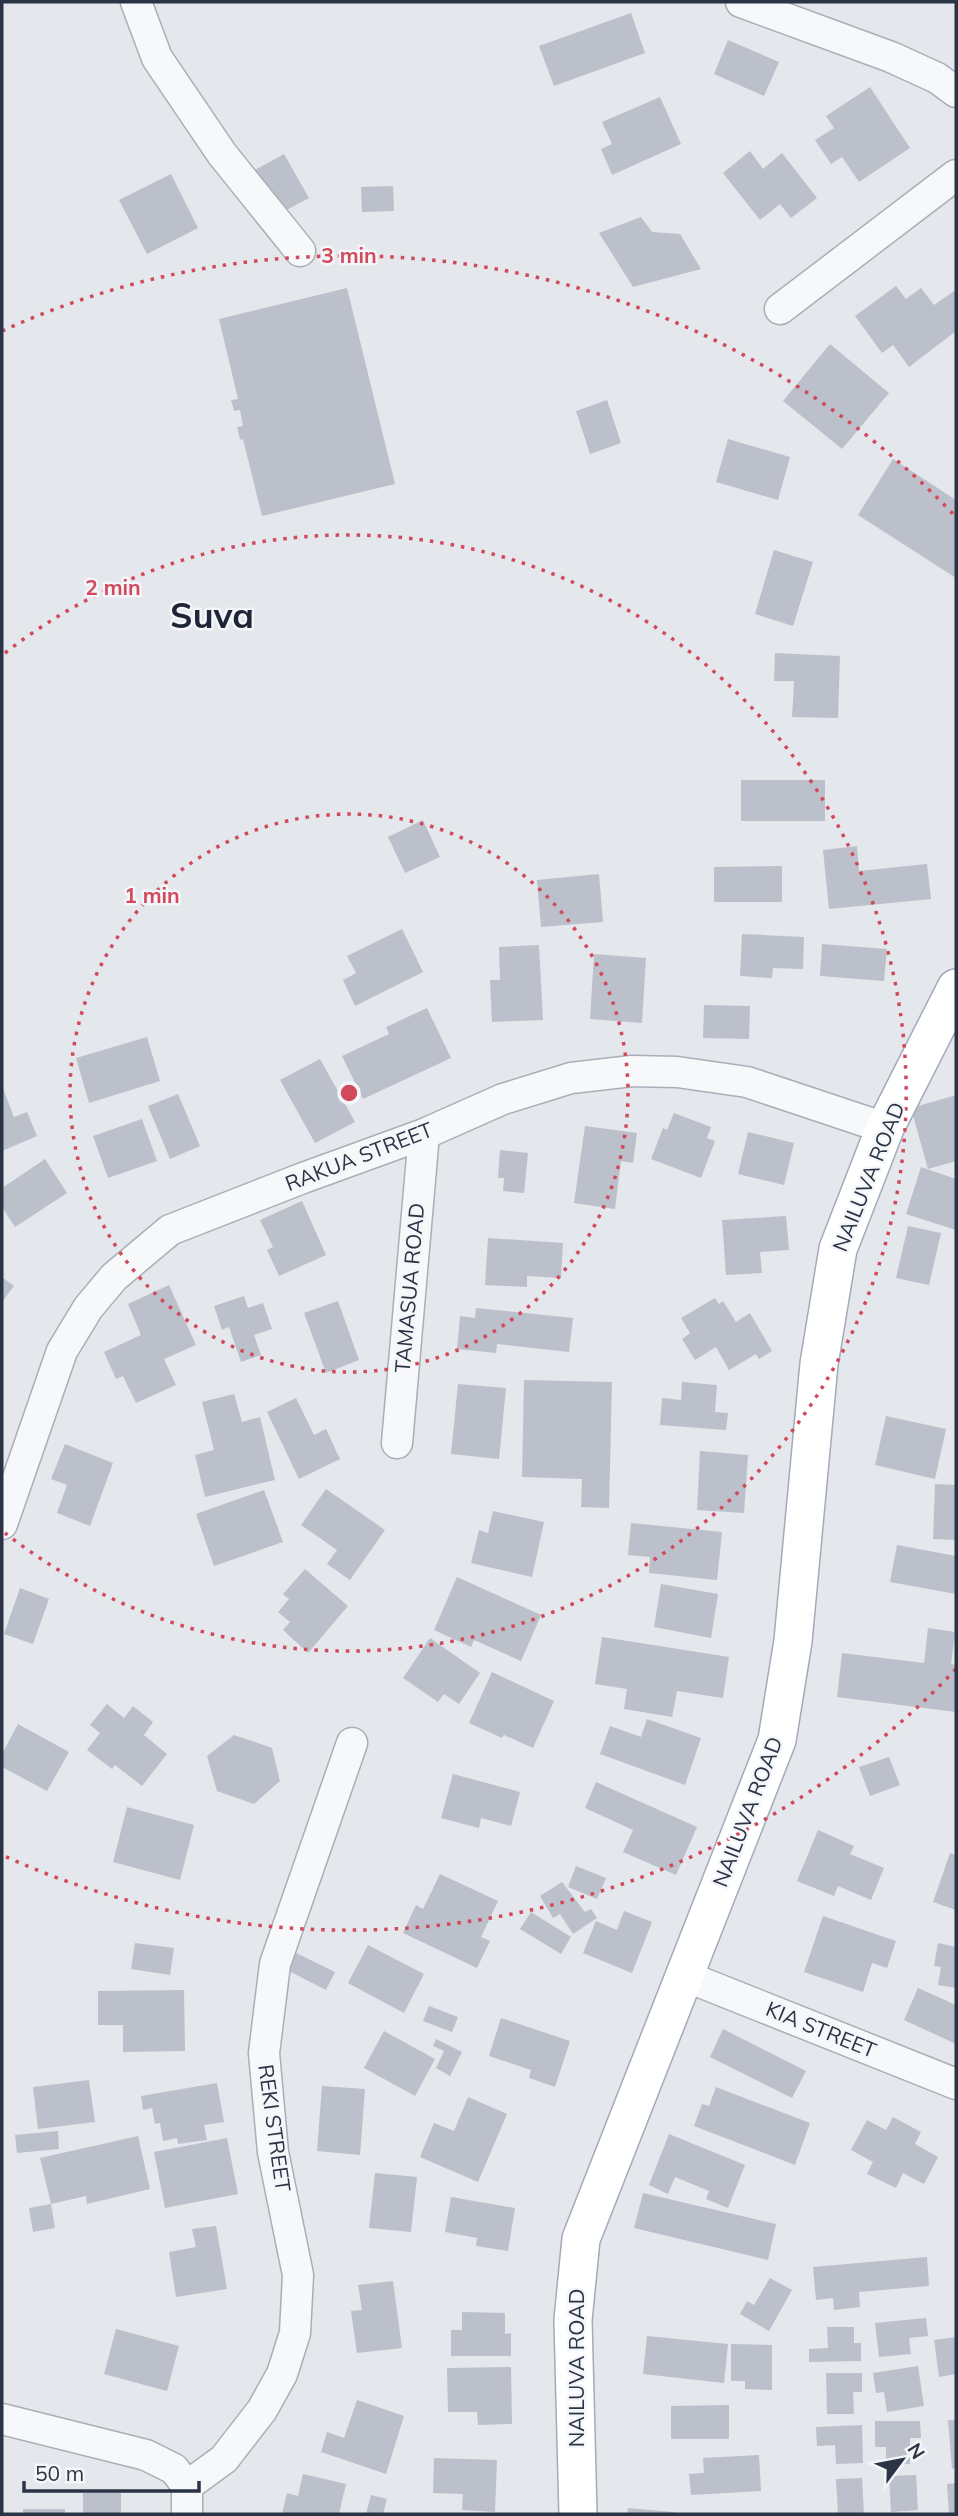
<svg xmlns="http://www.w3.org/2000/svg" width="958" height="2516" font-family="Mulish,sans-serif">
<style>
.building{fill:#bbc0ca}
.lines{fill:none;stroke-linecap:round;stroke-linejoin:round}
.minor-casing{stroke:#a9aeb7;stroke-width:33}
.major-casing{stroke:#a3abb8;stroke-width:40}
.minor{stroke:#f7f8fa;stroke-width:30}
.major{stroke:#fff;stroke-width:37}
.ring{fill:none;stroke:#d1495b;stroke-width:3.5;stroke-dasharray:3.5 7}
.labels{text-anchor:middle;stroke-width:5;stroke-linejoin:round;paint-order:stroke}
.street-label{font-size:21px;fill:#2b3445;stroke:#f4f6f9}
.town-label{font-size:35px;font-weight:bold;fill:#1d2536;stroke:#f4f6f9}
.centre{fill:#d1495b;stroke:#f4f6f9;stroke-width:3.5}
.ring-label{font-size:21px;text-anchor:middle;font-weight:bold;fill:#d1495b;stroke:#f4f6f9;stroke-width:5;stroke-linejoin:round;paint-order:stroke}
</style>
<rect width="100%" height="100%" fill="#e4e7ec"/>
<path class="building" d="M631 13 645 53 554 86 539 46Z
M728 40 779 62 764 96 714 74Z
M870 87 910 148 859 182 842 157 831 164 815 140 834 128 826 116Z
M660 97 681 144 612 175 601 149 612 144 602 122Z
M750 151 763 169 782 153 817 198 791 218 780 204 760 220 723 173Z
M284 154 309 198 279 214 255 170Z
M171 174 198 228 147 254 119 200Z
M393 186 394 211 362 212 361 187Z
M641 217 652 232 680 234 701 269 633 287 599 233Z
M896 286 906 299 921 288 934 305 954 291 956 293V331L909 367 893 345 882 353 855 316Z
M347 288 395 484 262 516 243 439 240 440 237 427 243 426 240 410 234 411 231 400 238 399 219 319Z
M830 344 889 393 842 449 783 401Z
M607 400 621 443 590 454 576 411Z
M728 439 790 457 778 500 716 482Z
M893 459 956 500V578L858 515Z
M774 550 813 562 793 626 755 614Z
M775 653 840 656 838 718 792 717 794 681H774Z
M741 780H825V821H741Z
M423 820 440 857 405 873 388 837Z
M857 846 859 871 927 864 931 899 829 909 823 850Z
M782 866V902H714V867Z
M599 874 603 922 541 927 537 880Z
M402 929 423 972 355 1006 343 980 356 973 347 956Z
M742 934 804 937 803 969 773 968 772 978 740 976Z
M822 944 887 949 884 981 820 976Z
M539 945 543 1020 492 1022 490 980H500L499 947Z
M594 954 646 958 642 1023 590 1019Z
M704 1005 750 1006 749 1039 703 1038Z
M427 1008 451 1058 363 1099 342 1056 389 1034 386 1027Z
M147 1037 160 1081 89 1103 76 1058Z
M320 1059 355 1122 315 1143 280 1080Z
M2 1086 14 1117 27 1112 37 1136 2 1151Z
M178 1094 200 1146 170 1159 148 1106Z
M956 1095V1161L928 1169 911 1108Z
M674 1113 711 1127 707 1138 715 1141 701 1178 651 1159 663 1128 667 1130Z
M142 1119 157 1161 108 1178 93 1136Z
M585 1126 637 1133 633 1163 621 1161 615 1209 574 1203Z
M748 1132 794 1143 784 1185 738 1174Z
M500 1150 528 1153 524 1193 503 1191 504 1178H498Z
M45 1159 67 1193 15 1227 2 1207V1188Z
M921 1167 956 1179V1230L906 1214Z
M302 1201 326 1255 279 1276 267 1250 273 1247 260 1220Z
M786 1216 789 1250 760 1252 762 1273 726 1275 722 1220Z
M908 1226 941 1233 929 1285 896 1278Z
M488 1238 563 1243 561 1278 527 1276V1287L485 1285Z
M2 1277 14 1286 2 1302Z
M169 1285 196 1345 164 1359 176 1385 136 1403 123 1376 116 1379 104 1352 141 1335 128 1304Z
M244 1296 248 1308 263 1303 272 1329 254 1335 261 1355 241 1362 229 1327 222 1330 214 1306Z
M715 1298 719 1304 723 1301 736 1322 750 1313 772 1351 759 1359 756 1354 729 1370 716 1347 695 1360 682 1339 690 1333 681 1318Z
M338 1301 359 1360 326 1373 304 1313Z
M476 1308 573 1318 569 1352 497 1344 496 1353 457 1349 460 1316 475 1318Z
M524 1380 612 1382 609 1508 581 1507 582 1479 522 1477Z
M682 1382 717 1385 715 1412 728 1413 726 1430 660 1425 662 1398 681 1400Z
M458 1384 506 1388 499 1459 451 1454Z
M234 1394 242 1422 260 1417 275 1480 205 1497 195 1455 214 1450 202 1402Z
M296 1398 314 1435 326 1429 340 1459 299 1479 267 1412Z
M886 1416 946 1429 935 1479 875 1465Z
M65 1444 113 1463 90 1526 57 1513 67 1485 51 1479Z
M700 1451 748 1455 744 1513 697 1510Z
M935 1484 956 1485V1540L933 1539Z
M326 1489 385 1530 350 1580 327 1564 337 1550 301 1525Z
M264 1490 283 1542 214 1566 196 1514Z
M493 1511 544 1522 532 1577 471 1563 479 1530 488 1533Z
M631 1523 722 1532 717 1580 649 1573 650 1557 628 1555Z
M897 1545 956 1556V1594L890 1582Z
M305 1569 348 1606 308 1653 283 1630 290 1622 278 1612 289 1599 283 1594Z
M457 1577 541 1615 521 1661 474 1640 471 1647 434 1630Z
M661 1584 718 1594 711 1638 654 1627Z
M20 1588 49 1599 33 1644 4 1634Z
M928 1628 955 1632 951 1664 956 1665V1712L837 1697 842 1653 924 1663Z
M602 1637 729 1657 723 1698 677 1691 672 1717 624 1709 627 1689 595 1684Z
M430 1638 480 1673 459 1704 444 1694 438 1702 403 1678Z
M492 1672 554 1701 533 1748 504 1735 502 1738 469 1723Z
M107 1704 124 1718 133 1706 153 1722 144 1735 167 1754 142 1786 115 1765 112 1769 87 1750 100 1733 90 1725Z
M647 1719 701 1738 685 1785 600 1754 610 1726 641 1737Z
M18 1724 69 1752 47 1791 2 1767V1754Z
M234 1735 272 1748 280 1781 254 1804 217 1791 207 1756Z
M889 1757 900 1785 870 1796 859 1767Z
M453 1774 520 1792 511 1826 481 1818 479 1828 441 1818Z
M596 1782 697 1827 676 1875 623 1852 633 1830 585 1808Z
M127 1807 194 1825 180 1880 113 1862Z
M818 1830 854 1846 850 1854 884 1868 871 1900 838 1886 834 1896 797 1881Z
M950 1853 956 1855V1910L933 1902Z
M576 1866 606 1878 597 1899 568 1887Z
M440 1874 498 1901 481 1937 490 1941 477 1968 403 1933 416 1905 423 1909Z
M562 1882 585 1912 591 1909 597 1918 573 1934 560 1914 553 1918 540 1896Z
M624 1911 652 1922 632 1973 583 1953 596 1921 617 1930Z
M531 1912 571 1937 561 1954 520 1929Z
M823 1916 896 1941 887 1968 872 1963 863 1992 804 1972Z
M135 1943 174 1948 170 1975 131 1969Z
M938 1943 956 1947V1988L938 1985 941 1967 934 1966Z
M368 1945 424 1974 404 2013 348 1983Z
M294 1952 335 1972 326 1990 285 1969Z
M918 1988 956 2005V2044L904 2020Z
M184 1990 185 2051 123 2052V2025H98V1991Z
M429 2006 458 2017 452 2032 423 2021Z
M501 2018 570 2041 555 2087 529 2078 531 2070 489 2056Z
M723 2029 806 2071 792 2098 710 2057Z
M384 2031 435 2059 415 2096 364 2068Z
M436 2039 462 2052 450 2076 436 2068 444 2051 433 2046Z
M89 2080 95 2122 38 2129 33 2087Z
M217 2083 224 2122 204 2125 207 2140 178 2144 177 2138 163 2141 160 2123 155 2124 152 2108 143 2110 141 2096Z
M322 2086 365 2089 360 2155 317 2151Z
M716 2087 810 2123 795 2165 694 2126 702 2104 709 2106Z
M468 2097 507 2114 478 2182 420 2157 434 2123 454 2131Z
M893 2117 921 2132 915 2144 938 2157 924 2184 903 2173 896 2188 867 2174 873 2162 851 2150 867 2120 886 2130Z
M58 2131 59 2149 17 2153 15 2135Z
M669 2134 745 2165 728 2208 706 2199 709 2191 675 2177 668 2194 649 2185Z
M138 2136 150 2189 87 2204 86 2196 51 2204 40 2158Z
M227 2138 238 2194 165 2208 154 2152Z
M375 2173 417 2177 411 2232 369 2228Z
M643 2193 776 2224 768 2260 634 2228Z
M451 2197 515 2208 508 2251 476 2246 477 2238 445 2232Z
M51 2204 55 2228 33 2232 29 2208Z
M216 2226 227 2289 176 2297 169 2252 196 2247 192 2229Z
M927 2257 929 2286 859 2292 860 2307 834 2310 833 2298 816 2300 813 2267Z
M770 2278 792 2290 769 2331 740 2314 747 2301 754 2305Z
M393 2281 402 2348 357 2353 351 2311 362 2310 358 2285Z
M462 2312 505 2313V2334L511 2333V2356H451V2330H462Z
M926 2318 928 2336 909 2338 911 2354 879 2357 875 2323Z
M827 2327H854V2343H861V2361L809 2362V2349L828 2348Z
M116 2329 179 2346 167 2391 104 2374Z
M647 2336 728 2344 724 2383 643 2374Z
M956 2337V2374L939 2377 934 2340Z
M731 2344 772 2345V2390L745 2389V2381H731Z
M918 2366 924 2406 887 2412 884 2392 876 2393 873 2373Z
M511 2367 512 2424 478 2425 477 2412H448L447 2368Z
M826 2373H862V2392H853L854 2414H827Z
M357 2400 404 2416 386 2474 321 2452 327 2432 344 2438Z
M729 2405V2439H671V2406Z
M948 2420H956V2468L952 2469Z
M875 2421H920L921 2438H910V2464L886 2465V2447H875Z
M862 2425 863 2463 836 2464 835 2445 817 2446 816 2427Z
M759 2455 761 2491 691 2495 689 2474 704 2473 703 2458Z
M434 2458 497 2460 495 2512 462 2510 463 2494 433 2493Z
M303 2474 346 2484 339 2514H282L287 2493 298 2496Z
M916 2475 918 2510 891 2512 889 2476Z
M862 2478 864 2514H838L836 2479Z
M956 2483V2514H949L947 2484Z
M83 2493H121V2514H83Z
M371 2495 387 2499 383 2514H366Z
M628 2508 674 2512V2514H627Z
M23 2509H65V2514H23Z"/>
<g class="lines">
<g class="minor-casing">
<path id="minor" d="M136 2 157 58 222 154 300 251
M741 2 891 57 937 78 956 92
M780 309 956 175
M397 1443 424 1134
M2 1524 62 1351 88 1308 114 1277 170 1230 303 1178 424 1134 503 1099 571 1078 632 1071 677 1072 747 1082 885 1128
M685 1976 956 2084
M2 2419 146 2455 174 2469 187 2486V2514
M187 2486 224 2459 262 2410 282 2374 295 2333 298 2275 273 2152 264 2053 275 1964 352 1743"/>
</g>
<g class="major-casing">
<path id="major" d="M578 2514 573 2320 581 2239 777 1740 793 1641 819 1364 838 1249 885 1128 956 988"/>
</g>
<use href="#minor" class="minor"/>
<use href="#major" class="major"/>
</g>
<g class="ring">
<circle cx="349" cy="1093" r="279"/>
<path d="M5 653A558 558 0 1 1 5 1533"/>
<path d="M956 1669A837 837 0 0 1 2 1855M2 331A837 837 0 0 1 956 517"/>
</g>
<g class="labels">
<g class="street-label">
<text transform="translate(359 1157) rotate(-21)" y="7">RAKUA STREET</text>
<text transform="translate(869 1177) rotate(-68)" y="7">NAILUVA ROAD</text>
<text transform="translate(410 1288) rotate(-85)" y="7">TAMASUA ROAD</text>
<text transform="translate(748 1812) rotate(-69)" y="7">NAILUVA ROAD</text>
<text transform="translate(821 2030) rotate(22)" y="7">KIA STREET</text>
<text transform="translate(274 2128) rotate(82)" y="7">REKI STREET</text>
<text transform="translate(577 2368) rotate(-90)" y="7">NAILUVA ROAD</text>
</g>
<g class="town-label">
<text x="212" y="628">Suva</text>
</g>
</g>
<circle cx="349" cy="1093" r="10" class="centre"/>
<g class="ring-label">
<text x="349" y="263">3 min</text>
<text x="113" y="595">2 min</text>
<text x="152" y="903">1 min</text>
</g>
<rect width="958" height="2516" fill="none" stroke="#2b3445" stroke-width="7"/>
<g transform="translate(902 2460) rotate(58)" stroke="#f4f6f9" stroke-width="5" paint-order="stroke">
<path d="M0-5L12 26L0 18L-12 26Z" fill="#2b3445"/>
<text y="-10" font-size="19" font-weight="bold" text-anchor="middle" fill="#2b3445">N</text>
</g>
<path d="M24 2481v10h175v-10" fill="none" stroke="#2b3445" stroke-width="3.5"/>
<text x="35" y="2481" font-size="21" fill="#2b3445" stroke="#f4f6f9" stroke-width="5" paint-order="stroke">50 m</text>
</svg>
